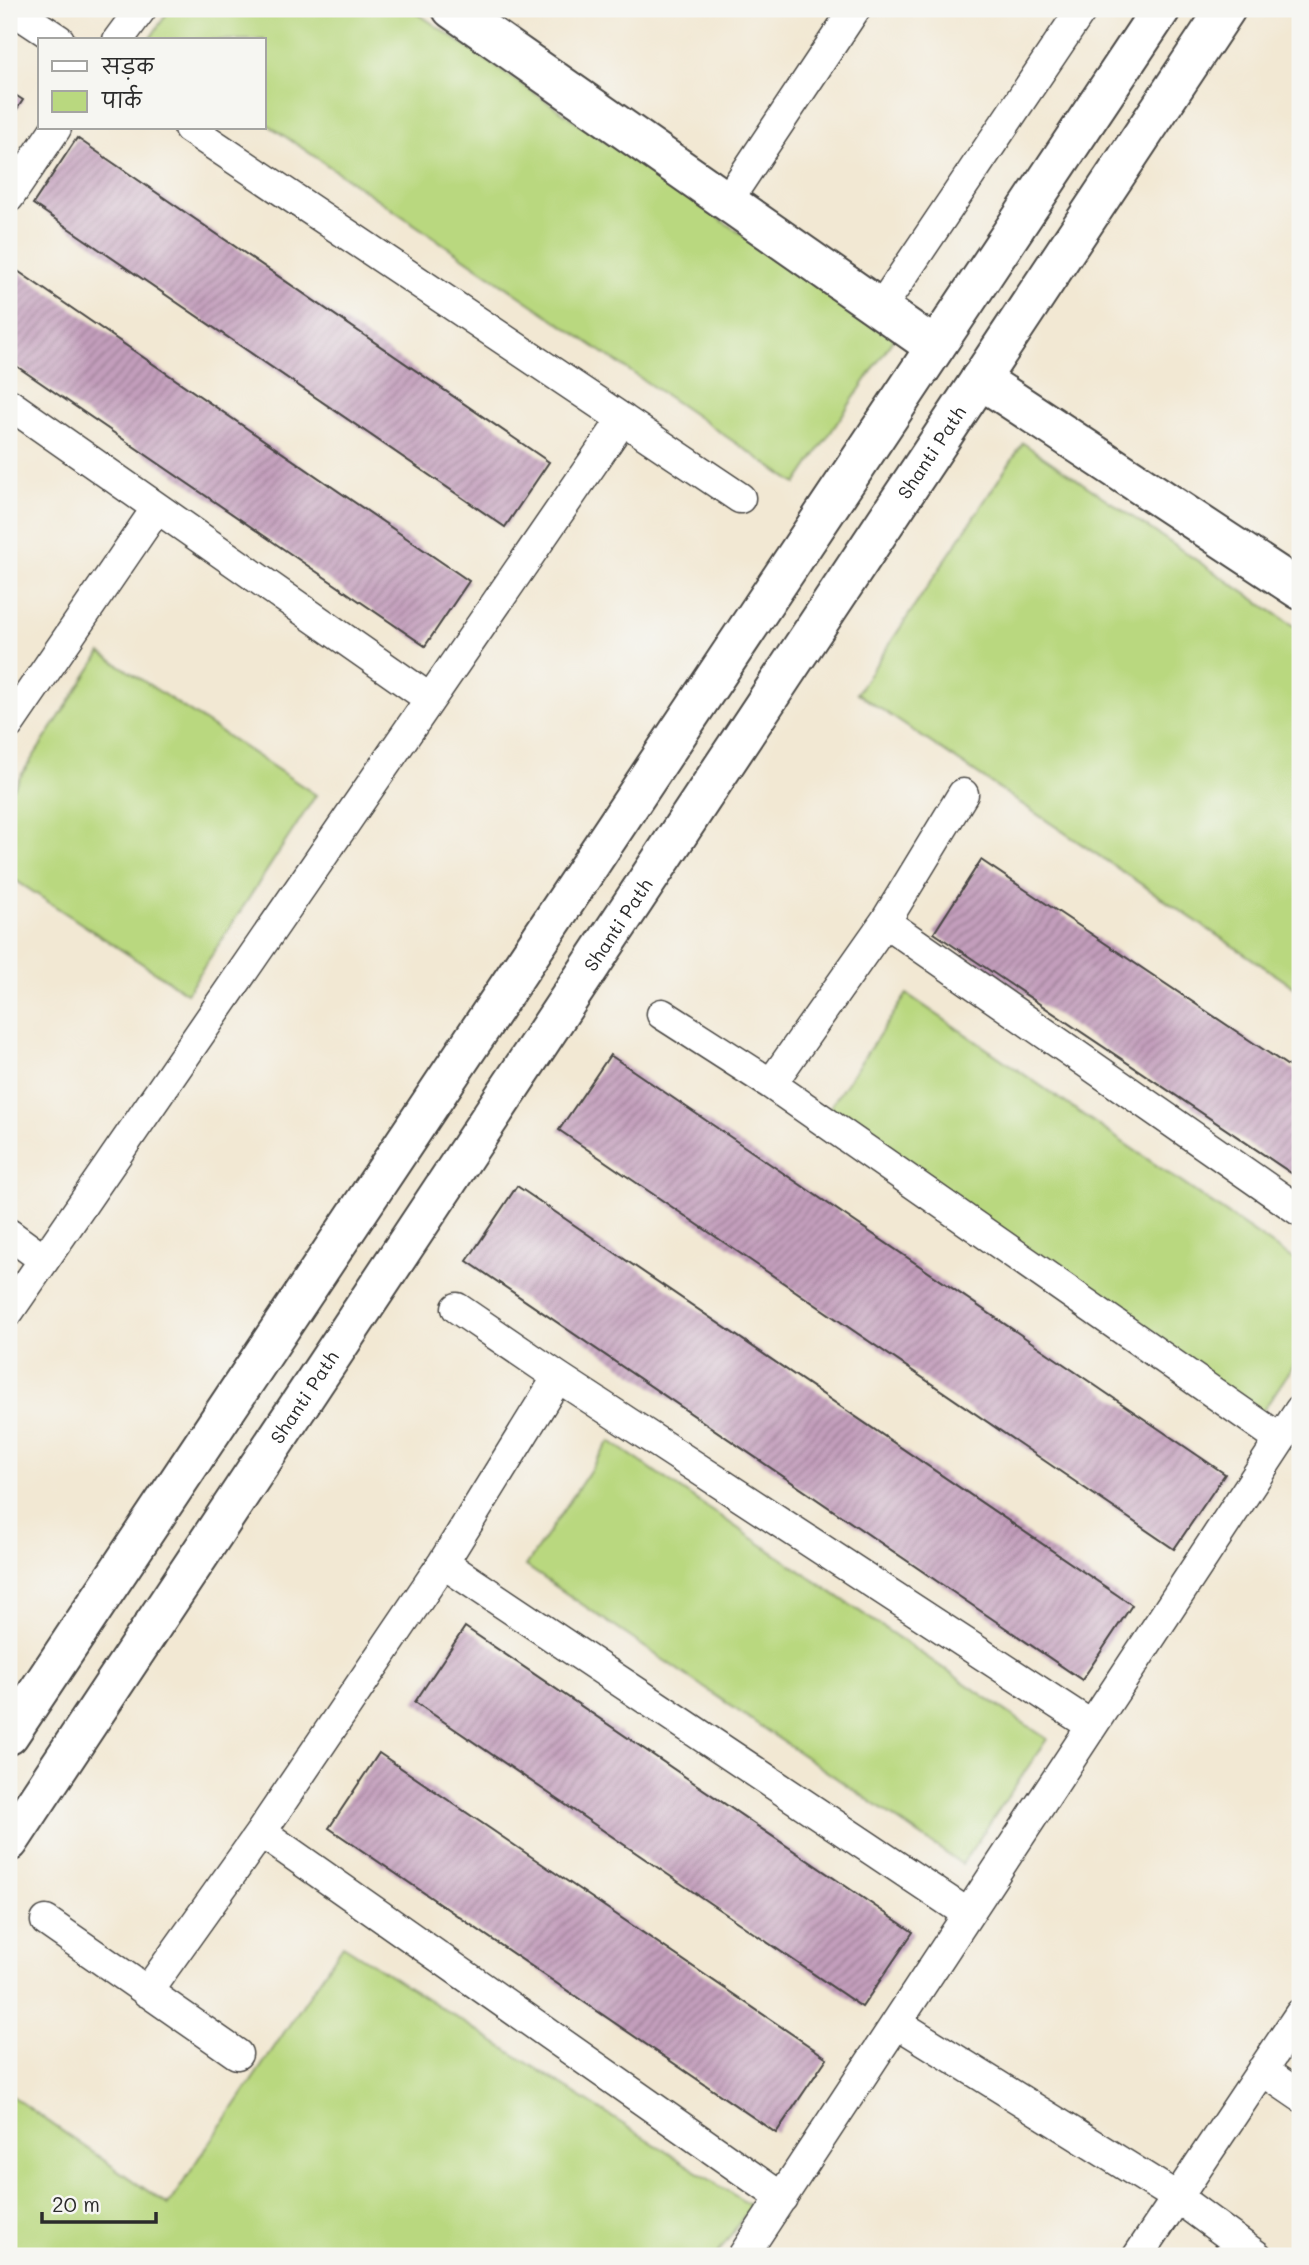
<svg xmlns="http://www.w3.org/2000/svg" width="1309" height="2265" font-family="Mali,'Playpen Sans Deva',sans-serif">
<style>
.green{fill:#b9d87f;stroke:#728255;stroke-width:2}
.building{fill:url(#building-hatch)}
.lines{fill:none;stroke-linecap:round;stroke-linejoin:round}
.minor-casing{stroke:#494744;stroke-width:33}
.tertiary-casing{stroke:#494744;stroke-width:42}
.secondary-casing{stroke:#494744;stroke-width:42}
.minor{stroke:#fff;stroke-width:30}
.tertiary{stroke:#fff;stroke-width:38}
.secondary{stroke:#fff;stroke-width:38}
.labels{text-anchor:middle;stroke-width:5;stroke-linejoin:round;paint-order:stroke}
.street-label{font-size:19px;fill:#2b2b2b;stroke:#f6f6f2}
</style>
<defs>
<pattern id="building-hatch" width="6" height="6" patternUnits="userSpaceOnUse" patternTransform="scale(1.75)"><rect width="6" height="6" fill="#c39ebc"/><path d="M-1 1l2-2M0 6l6-6M5 7l2-2" fill="none" stroke="#9f8199"/></pattern>
</defs>
<rect width="100%" height="100%" fill="#f6f6f2"/>
<filter id="ink" filterUnits="userSpaceOnUse"><feTurbulence type="fractalNoise" baseFrequency=".0143" numOctaves="2"/><feDisplacementMap in="SourceGraphic" scale="14" xChannelSelector="R" yChannelSelector="G"/><feConvolveMatrix kernelMatrix="1 2 1 2 8 2 1 2 1" color-interpolation-filters="sRGB"/></filter>
<filter id="wash" filterUnits="userSpaceOnUse"><feTurbulence type="fractalNoise" baseFrequency=".00686" numOctaves="4" result="noise"/><feDisplacementMap in="SourceGraphic" scale="28" xChannelSelector="R" yChannelSelector="G"/><feGaussianBlur stdDeviation="1.57" result="paint"/><feColorMatrix in="noise" values="0 0 0 0 0 0 0 0 0 0 0 0 0 0 0 0 0 1.4 0 .05"/><feComposite in="paint" operator="in"/></filter>
<g filter="url(#wash)">
<rect width="100%" height="100%" fill="#f2e8d3"/>
<path class="green" d="M170 9H411L894 338 796 484 264 122V40H149Z
M1023 443 1300 630V991L857 693Z
M101 653 316 795 187 993 9 876V794Z
M907 994 1300 1264V1356L1258 1418 822 1119Z
M610 1441 1047 1739 962 1864 526 1566Z
M343 1945 751 2206 716 2256H9V2094L168 2205Z"/>
<g id="blocks">
<path class="building" d="M9 91 23 100 9 121Z
M77 138 549 462 505 527 33 204Z
M9 265 469 581 425 646 9 361Z
M981 860 1300 1074V1179L934 933Z
M610 1055 1225 1474 1174 1549 559 1130Z
M517 1186 1132 1605 1082 1680 467 1261Z
M465 1627 913 1932 862 2007 415 1702Z
M379 1753 827 2058 776 2133 329 1828Z"/>
</g>
</g>
<g filter="url(#ink)">
<use href="#blocks" fill-opacity="0" stroke="#494744" stroke-width="2"/>
<g class="lines">
<g class="minor-casing">
<path id="minor" d="M12 9 59 40
M118 40 141 9
M189 128 740 498
M9 197 56 128
M727 201 855 9
M880 309 1082 9
M9 404 430 699
M9 724 157 508
M885 922 1300 1211
M662 1014 771 1084 1280 1439
M771 1084 885 922 963 794
M9 1234 43 1259
M457 1308 558 1377 1092 1726
M9 1311 623 419
M443 1563 968 1914
M261 1832 782 2198
M46 1921 237 2054
M147 1992 261 1832 443 1563 558 1377
M897 2023 1178 2198 1257 2256
M1262 2070 1300 2096
M743 2256 1300 1410
M1138 2256 1300 2014"/>
</g>
<g class="tertiary-casing">
<path id="tertiary" d="M452 9 935 347
M980 379 1300 590"/>
</g>
<g class="secondary-casing">
<g id="secondary">
<path d="M9 1735 1161 9"/>
<path id="s1" d="M9 1842 1226 9"/>
</g>
</g>
<use href="#minor" class="minor"/>
<use href="#tertiary" class="tertiary"/>
<use href="#secondary" class="secondary"/>
</g>
</g>
<g class="labels">
<g class="street-label">
<text dy="7" stroke="none"><textPath href="#s1" startOffset="1668">Shanti Path</textPath></text>
<text dy="7" stroke="none"><textPath href="#s1" startOffset="1101">Shanti Path</textPath></text>
<text dy="7" stroke="none"><textPath href="#s1" startOffset="534">Shanti Path</textPath></text>
</g>
</g>
<rect width="1309" height="2265" fill="none" stroke="#f6f6f2" stroke-width="35"/>
<rect x="38" y="38" width="228" height="91" fill="#f6f6f2" stroke="#a5a5a2" stroke-width="2"/>
<rect x="52" y="61" width="35" height="10" fill="#ffffff" stroke="#a5a5a2" stroke-width="2"/>
<text x="102" y="74" font-size="21" fill="#2b2b2b">सड़क</text>
<rect x="52" y="91" width="35" height="21" fill="#b9d87f" stroke="#a5a5a2" stroke-width="2"/>
<text x="102" y="108" font-size="21" fill="#2b2b2b">पार्क</text>
<path d="M42 2212v10h114v-10" fill="none" stroke="#2b2b2b" stroke-width="3.5"/>
<text x="52" y="2212" font-size="21" fill="#2b2b2b" stroke="#f6f6f2" stroke-width="5" paint-order="stroke">20 m</text>
</svg>
